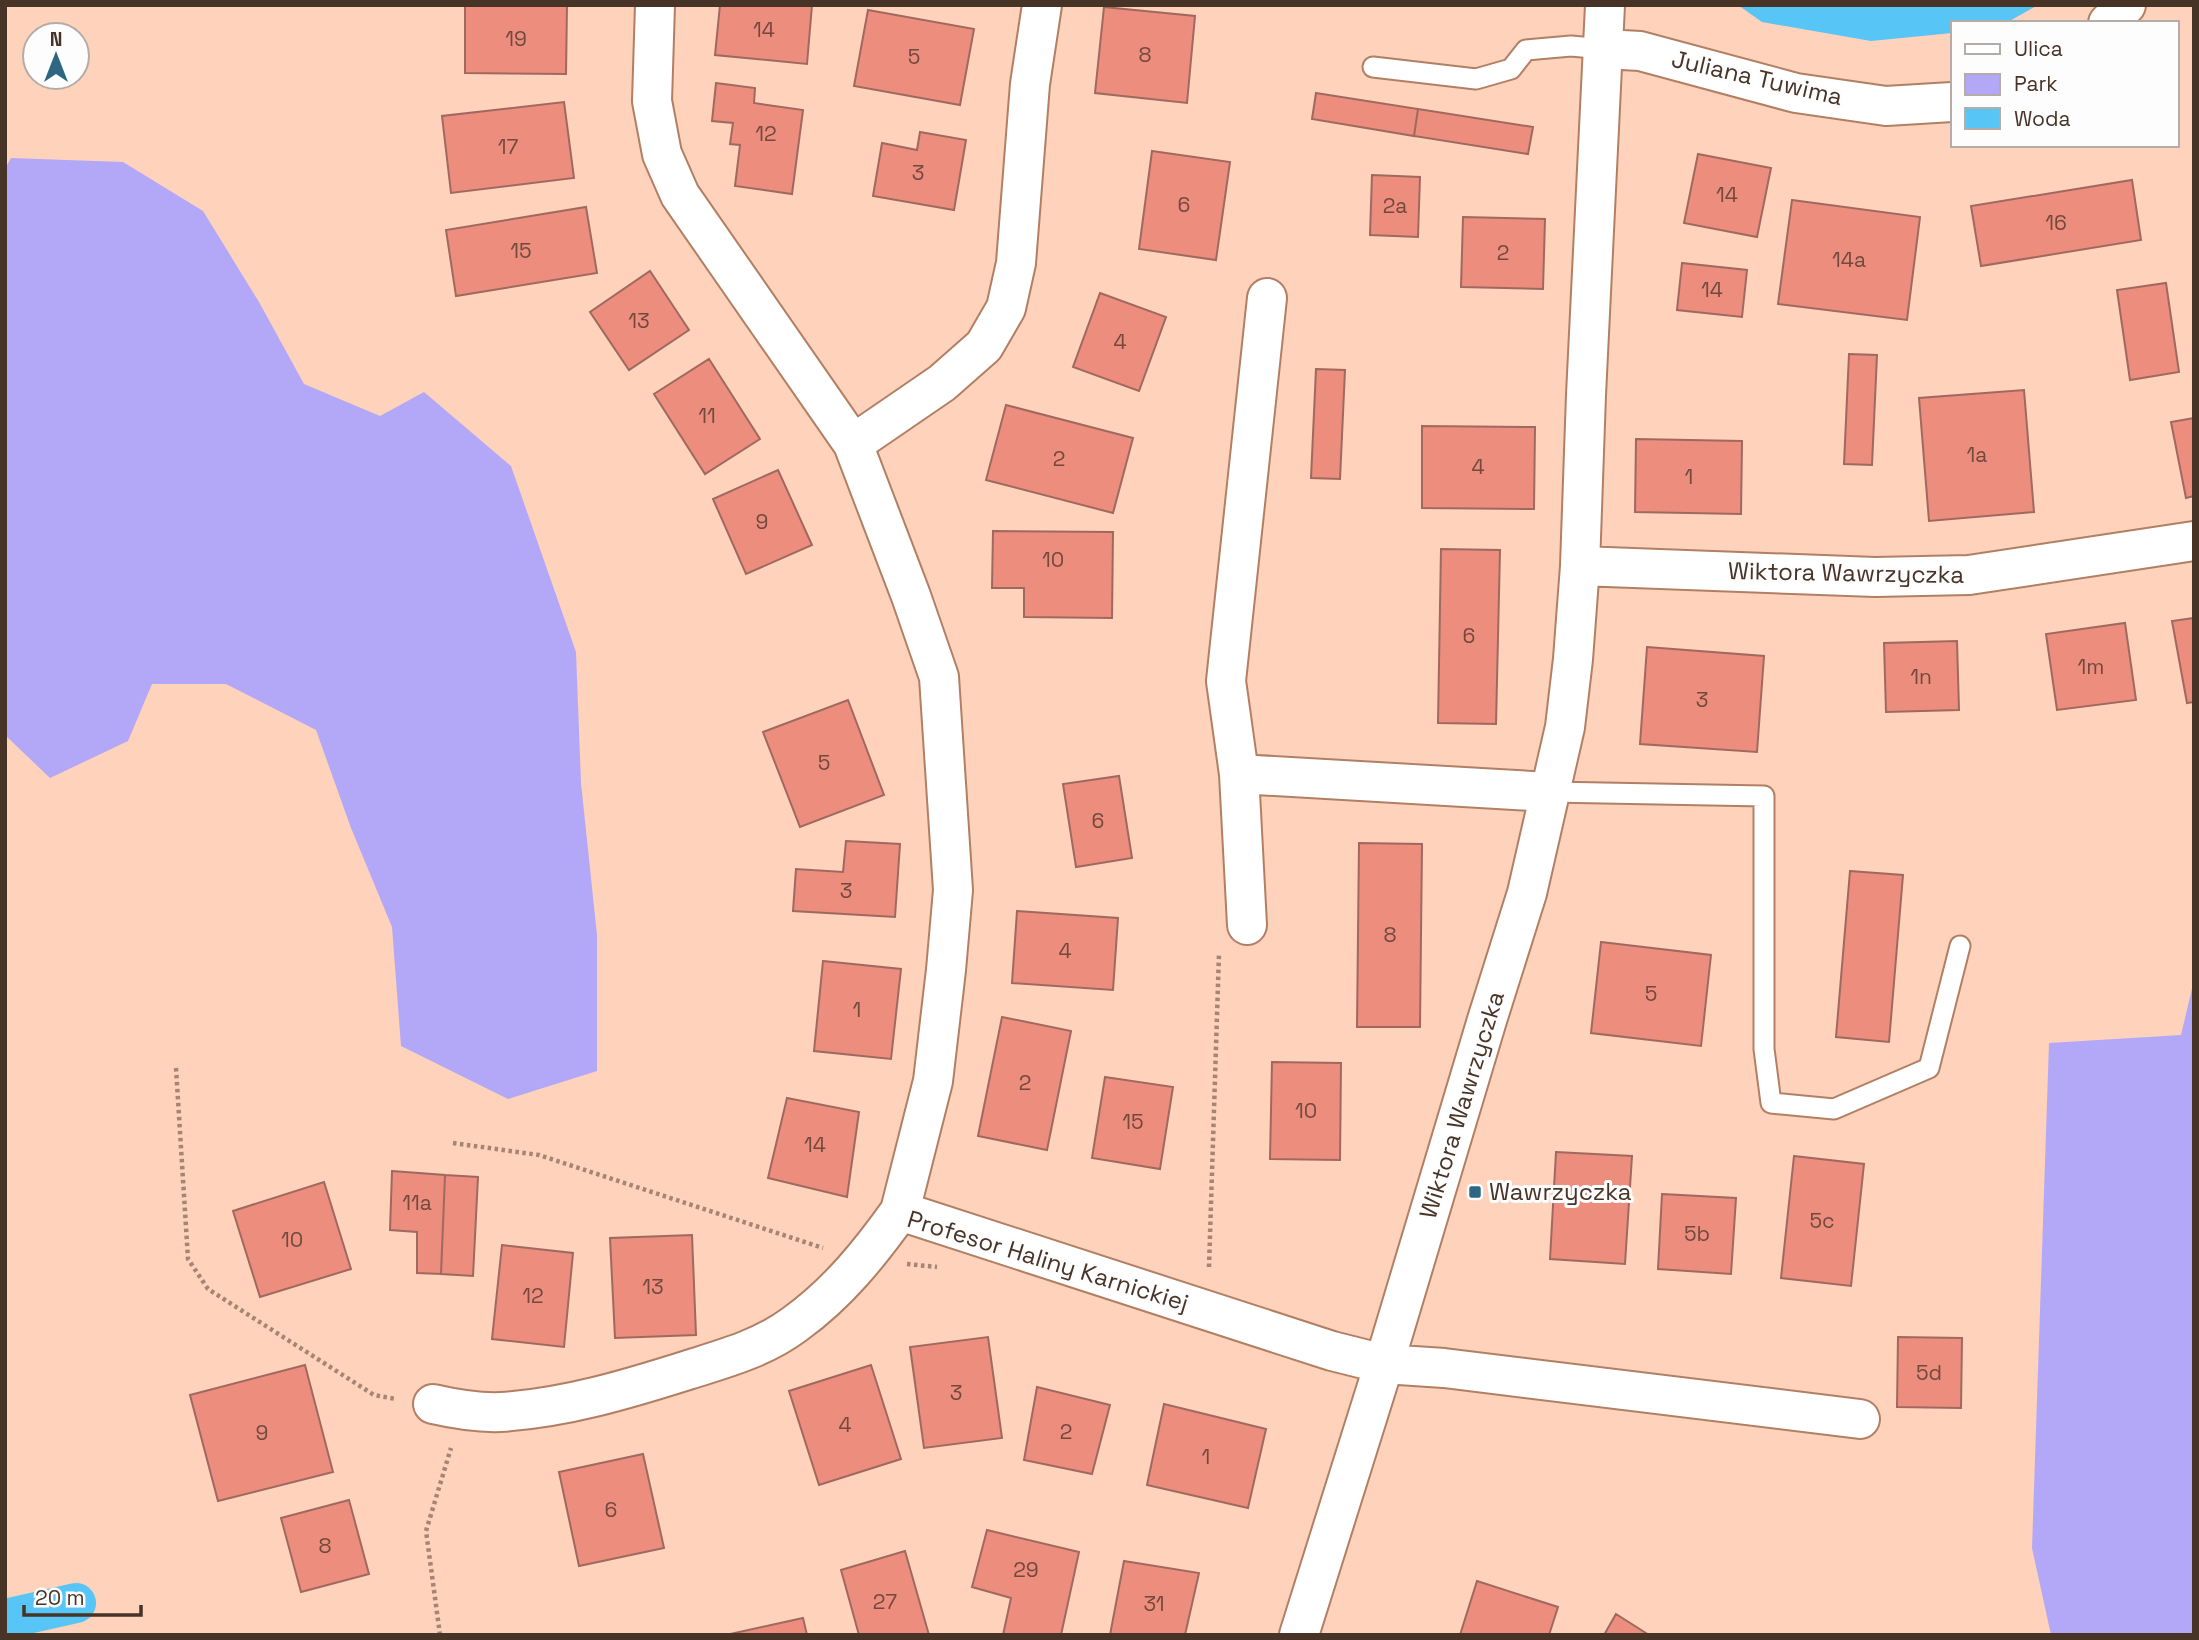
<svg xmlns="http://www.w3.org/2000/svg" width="2199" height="1640" font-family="'Space Grotesk',sans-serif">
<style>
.green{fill:#b3a8f8}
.water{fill:#57c5f5}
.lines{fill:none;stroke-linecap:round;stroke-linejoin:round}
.canal{stroke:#57c5f5;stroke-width:40}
.building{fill:#ed8d7e;stroke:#a06960;stroke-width:2}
.service-casing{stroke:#b17f64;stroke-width:23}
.minor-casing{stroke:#b17f64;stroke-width:42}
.path{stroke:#a68573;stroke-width:4.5;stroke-dasharray:3.5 3.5;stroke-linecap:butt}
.service{stroke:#fff;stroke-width:19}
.minor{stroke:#fff;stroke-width:38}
.poi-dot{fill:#2e6781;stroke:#fdfdfd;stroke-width:2.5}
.labels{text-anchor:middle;stroke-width:6;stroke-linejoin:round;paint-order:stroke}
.number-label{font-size:21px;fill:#714a3d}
.street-label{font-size:24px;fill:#483327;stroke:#fdfdfd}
.poi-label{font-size:24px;fill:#483327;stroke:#fdfdfd;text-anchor:start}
</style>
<rect width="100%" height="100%" fill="#fed2bb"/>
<path class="green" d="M11 158 123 162 203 211 259 302 304 384 380 416 424 392 511 466 576 652 581 783 597 935V1071L508 1099 401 1046 392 927 351 828 316 730 226 684H152L128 741 50 778 5 735V169Z
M2194 980V1635H2051L2032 1548 2049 1043 2181 1035Z"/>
<path class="water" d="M1738 5H2038L2006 23H1952V33L1871 41 1762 22Z"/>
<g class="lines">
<path class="canal" d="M5 1619 76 1603"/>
</g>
<path class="building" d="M465 5H567L566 74 465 73Z
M720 5H812L807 64 715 55Z
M1104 7 1195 16 1187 103 1095 93Z
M868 10 974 29 960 105 854 86Z
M716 83 755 88 754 103 803 110 792 194 735 186 740 145 730 144 733 123 712 121Z
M1316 93 1418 109 1414 136 1312 119Z
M564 102 574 178 451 193 442 116Z
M1418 109 1533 127 1528 154 1414 136Z
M920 132 966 140 954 210 873 196 882 143 917 150Z
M1152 151 1230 162 1216 260 1139 249Z
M1698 154 1771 168 1757 237 1684 223Z
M1372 175 1420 177 1418 237 1370 235Z
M2132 180 2141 240 1981 266 1971 206Z
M1792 200 1920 217 1907 320 1778 304Z
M586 207 597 273 456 296 446 230Z
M1463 217 1545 219 1543 289 1461 287Z
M1682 263 1747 270 1742 317 1677 310Z
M650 271 689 330 629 370 590 312Z
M2166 283 2179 372 2130 380 2117 290Z
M1100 293 1166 317 1139 391 1073 367Z
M1849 354 1877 355 1872 465 1844 464Z
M709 359 760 439 705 474 654 394Z
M1316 369 1345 370 1340 479 1311 478Z
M2024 390 2034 512 1929 521 1919 398Z
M1006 405 1133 438 1113 513 986 480Z
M2194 418V496L2186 498 2171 422Z
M1422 426 1535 427 1534 509 1422 508Z
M1636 439 1742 441 1741 514 1635 512Z
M778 470 812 545 746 574 713 499Z
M993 531 1113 532 1112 618 1024 617V588H992Z
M1441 549 1500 550 1496 724 1438 723Z
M2194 618V702L2187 703 2172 621Z
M2125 623 2136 700 2057 710 2046 634Z
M1957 641 1959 710 1886 712 1884 643Z
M1647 647 1764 656 1757 752 1640 744Z
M848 700 884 795 800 827 763 732Z
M1119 776 1132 858 1076 867 1063 784Z
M846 841 900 844 895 917 793 911 796 869 843 872Z
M1359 843 1422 844 1420 1027H1357Z
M1850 871 1903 875 1889 1042 1836 1037Z
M1017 911 1118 918 1113 990 1012 983Z
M1601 942 1711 955 1701 1046 1591 1033Z
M823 961 901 969 891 1059 814 1051Z
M1002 1017 1071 1031 1047 1150 978 1136Z
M1272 1062 1341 1063 1340 1160 1270 1159Z
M1105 1077 1173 1087 1160 1169 1092 1158Z
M787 1098 859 1112 847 1197 768 1178Z
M1556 1152 1632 1156 1625 1264 1550 1259Z
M1794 1156 1864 1164 1851 1286 1781 1278Z
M392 1171 445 1175 441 1274 417 1273V1232L390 1230Z
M445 1175 478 1177 473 1276 441 1274Z
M324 1182 351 1269 260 1297 233 1211Z
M1662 1194 1736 1198 1731 1274 1658 1269Z
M692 1235 696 1335 615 1338 610 1238Z
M502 1245 573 1253 564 1347 492 1339Z
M988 1337 1002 1438 924 1448 910 1347Z
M1898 1337 1962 1338 1961 1408 1897 1407Z
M305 1365 333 1472 218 1501 190 1395Z
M871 1365 901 1459 819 1485 789 1391Z
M1037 1387 1110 1405 1092 1474 1024 1460Z
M1164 1404 1266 1429 1248 1508 1147 1485Z
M643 1454 664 1548 579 1566 559 1472Z
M349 1500 369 1574 301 1592 281 1518Z
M987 1530 1079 1552 1061 1635H1003L1011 1598 972 1587Z
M905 1551 929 1635H859L841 1570Z
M1124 1561 1199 1573 1185 1635H1110Z
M1477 1581 1558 1607 1549 1635H1460Z
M1616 1614 1649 1635H1604Z
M803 1618 807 1635H730V1634Z"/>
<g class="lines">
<g class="service-casing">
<path id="service" d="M1373 67 1476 79 1511 69 1526 50 1571 46 1604 49
M1550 792 1764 796V1049L1771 1103 1834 1109 1929 1068 1960 946"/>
</g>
<g class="minor-casing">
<path id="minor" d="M655 5 652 101 662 154 680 195 853 444 911 596 939 677 953 890 946 970 933 1081 900 1211
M2108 23 2126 5
M1604 49 1640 51 1796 93 1886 106 1952 102
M853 444 942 383 984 346 1006 308 1016 263 1030 84 1042 5
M1580 566 1875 577 1969 575 2194 541
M1239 774 1550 792
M1247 925 1239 774 1226 681 1267 298
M433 1404C455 1409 478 1413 501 1412 565 1408 628 1389 688 1370 726 1358 763 1348 795 1324 838 1293 870 1253 900 1211L1332 1351 1384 1364 1444 1368 1860 1419
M1299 1635 1384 1364 1487 1020 1527 893 1565 727 1573 659 1580 566 1586 395 1605 5"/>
</g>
<path class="path" d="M176 1068 188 1259 208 1289 374 1395 396 1399
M453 1143 539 1155 823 1248
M907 1264 937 1267
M1209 1267 1219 953
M440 1635 426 1531 451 1448"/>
<use href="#service" class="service"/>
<use href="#minor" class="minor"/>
</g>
<rect class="poi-dot" x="1468" y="1185" width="14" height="14" rx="3.5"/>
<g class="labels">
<g class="number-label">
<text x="764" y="37">14</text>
<text x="516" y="46">19</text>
<text x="1145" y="62">8</text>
<text x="914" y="64">5</text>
<text x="766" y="141">12</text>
<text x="508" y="154">17</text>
<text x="918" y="180">3</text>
<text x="1727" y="202">14</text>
<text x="1184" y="212">6</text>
<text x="1395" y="213">2a</text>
<text x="2056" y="230">16</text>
<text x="521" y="258">15</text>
<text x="1503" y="260">2</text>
<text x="1849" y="267">14a</text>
<text x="1712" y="297">14</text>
<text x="639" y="328">13</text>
<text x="1120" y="349">4</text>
<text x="707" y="423">11</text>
<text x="1977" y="462">1a</text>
<text x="1059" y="466">2</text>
<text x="1478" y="474">4</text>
<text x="1689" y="484">1</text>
<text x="762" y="529">9</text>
<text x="1053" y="567">10</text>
<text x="1469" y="643">6</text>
<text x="2091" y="674">1m</text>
<text x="1921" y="684">1n</text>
<text x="1702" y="707">3</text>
<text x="824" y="770">5</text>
<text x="1098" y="828">6</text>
<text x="846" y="898">3</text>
<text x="1390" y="942">8</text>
<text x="1065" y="958">4</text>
<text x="1651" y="1001">5</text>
<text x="857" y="1017">1</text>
<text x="1025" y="1090">2</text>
<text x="1306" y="1118">10</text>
<text x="1133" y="1129">15</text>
<text x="815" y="1152">14</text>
<text x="417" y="1210">11a</text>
<text x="1822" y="1228">5c</text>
<text x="1697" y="1241">5b</text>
<text x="292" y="1247">10</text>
<text x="653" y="1294">13</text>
<text x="533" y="1303">12</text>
<text x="1929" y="1380">5d</text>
<text x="956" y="1400">3</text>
<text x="845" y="1432">4</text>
<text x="1066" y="1439">2</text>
<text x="262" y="1440">9</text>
<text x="1206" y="1464">1</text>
<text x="611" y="1517">6</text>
<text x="325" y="1553">8</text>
<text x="1026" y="1577">29</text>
<text x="885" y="1609">27</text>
<text x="1154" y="1611">31</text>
</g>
<g class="street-label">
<text transform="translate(1757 78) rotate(13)" y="8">Juliana Tuwima</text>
<text transform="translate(1846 573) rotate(1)" y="8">Wiktora Wawrzyczka</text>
<text transform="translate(1462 1105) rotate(-73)" y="8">Wiktora Wawrzyczka</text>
<text transform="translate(1048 1261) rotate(17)" y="8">Profesor Haliny Karnickiej</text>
</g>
<g class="poi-label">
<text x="1489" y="1200">Wawrzyczka</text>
</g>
</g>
<rect width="2199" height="1640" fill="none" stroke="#483327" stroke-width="14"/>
<rect x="1951" y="21" width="228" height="126" fill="#fdfdfd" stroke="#b5aca7" stroke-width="2"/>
<rect x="1965" y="44" width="35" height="10" fill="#ffffff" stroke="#b5aca7" stroke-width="2"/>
<text x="2014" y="56" font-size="21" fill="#483327">Ulica</text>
<rect x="1965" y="74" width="35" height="21" fill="#b3a8f8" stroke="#b5aca7" stroke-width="2"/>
<text x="2014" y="91" font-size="21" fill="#483327">Park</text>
<rect x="1965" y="108" width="35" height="21" fill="#57c5f5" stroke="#b5aca7" stroke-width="2"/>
<text x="2014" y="126" font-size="21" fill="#483327">Woda</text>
<g transform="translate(56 56)"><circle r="33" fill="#fdfdfd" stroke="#b5aca7" stroke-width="2"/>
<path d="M0-5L12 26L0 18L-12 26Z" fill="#2e6781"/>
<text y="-10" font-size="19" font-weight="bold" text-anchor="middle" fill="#483327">N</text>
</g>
<path d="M24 1605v10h117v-10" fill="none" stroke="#483327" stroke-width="3.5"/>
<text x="35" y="1605" font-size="21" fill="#483327" stroke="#fdfdfd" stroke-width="5" paint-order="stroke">20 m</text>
</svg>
